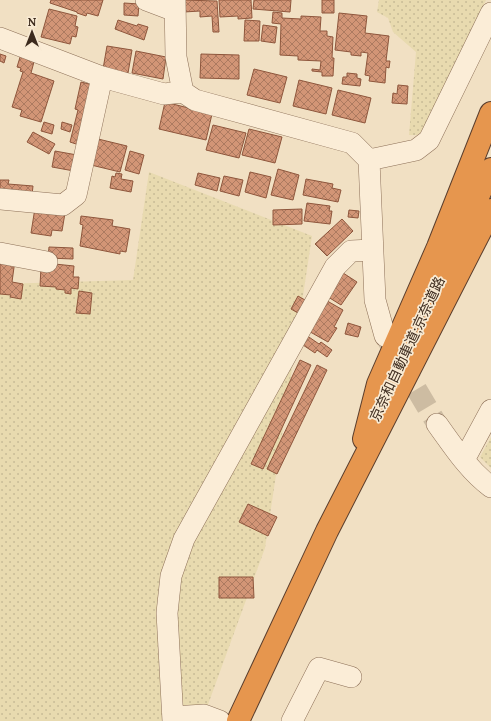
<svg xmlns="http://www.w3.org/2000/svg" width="491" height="721" font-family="Lora,'Noto Sans JP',serif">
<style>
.farmland{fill:url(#farmland-dots)}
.building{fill:url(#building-cross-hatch);stroke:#8e563c}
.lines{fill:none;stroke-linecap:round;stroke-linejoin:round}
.minor-tunnel{stroke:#cdbca2;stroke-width:21;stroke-dasharray:21 10;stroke-linecap:butt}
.minor-casing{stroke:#8d7058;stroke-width:22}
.highway-casing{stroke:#5b3e2d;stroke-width:24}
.minor{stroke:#fbedd7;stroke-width:21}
.highway{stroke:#e6964e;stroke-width:22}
.labels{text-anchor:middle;stroke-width:3.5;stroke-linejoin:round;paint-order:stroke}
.street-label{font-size:14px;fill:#3c2a1d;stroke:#f8ead3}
</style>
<defs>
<pattern id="farmland-dots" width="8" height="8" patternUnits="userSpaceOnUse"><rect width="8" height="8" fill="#e8daaf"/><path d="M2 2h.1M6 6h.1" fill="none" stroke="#c8bb96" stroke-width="1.8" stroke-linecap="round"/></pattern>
<pattern id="building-cross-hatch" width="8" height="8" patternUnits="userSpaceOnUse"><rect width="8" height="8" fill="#d29576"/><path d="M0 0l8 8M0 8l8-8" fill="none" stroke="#ac7a60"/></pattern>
</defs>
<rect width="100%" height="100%" fill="#f1e0c3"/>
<path class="farmland" d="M379 0H486L424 130 417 135H409L416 52 393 32 388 18 377 12Z
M149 172 312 236 265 548 202 721H0V284L133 280Z
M491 437V468L480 457Z"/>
<path class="building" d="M51 0H103L98 16 87 13 86 16 77 13V12L50 3Z
M183 0 217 1 219 32H213L212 16 200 17V11L184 12Z
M219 0H251L252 18 238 19V16L220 17Z
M254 0H291L290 12 253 9Z
M322 0H334V13H322Z
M124 3 139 4 138 16 124 15Z
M49 9 77 16 75 26 78 27 76 37 72 36 70 44 41 37Z
M273 12 282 13V18L301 19V16L321 17 320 31H327V36L333 37 332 58H334L333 76H322V72L312 71V69L320 70 321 61 298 60V56L280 55 281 24 272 23Z
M339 13 367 16 365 33 389 36 386 61H390L389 68 386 67 385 83 369 81 370 76 365 75 368 53 361 52V56L351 55V52L335 50Z
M118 20 137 26 138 24 148 27 144 40 115 29Z
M245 20 260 21 259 41H244Z
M263 25 277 27 275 43 261 41Z
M107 46 132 50 128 73 103 69Z
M136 51 166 57 163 79 132 73Z
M0 54 6 56 4 63 0 61Z
M21 54 35 58 31 73 54 81 41 122 20 116 22 110 12 107 23 72 20 71 21 68 17 67Z
M201 54 239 55V79L200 78Z
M254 69 287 77 280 103 247 95Z
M347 73 357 74V78L361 79 360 86 342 84 343 77H347Z
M299 80 332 88 326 114 293 106Z
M81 82 93 85 79 145 70 142 78 110 75 109Z
M398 85 408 86 407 104 392 103 393 93 397 94Z
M338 90 371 98 365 123 332 115Z
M165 102 212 114 206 140 159 129Z
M44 122 54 125 52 134 41 131Z
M62 122 72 125 70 132 61 129Z
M213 125 246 133 239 158 206 150Z
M249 129 282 137 275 163 242 155Z
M33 132 55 144 49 154 27 142Z
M94 138 127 146 120 172 87 164Z
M55 151 77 155 74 171 52 167Z
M130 151 144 155 139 174 125 170Z
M278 169 299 175 293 200 271 195Z
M250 172 271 177 266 198 245 192Z
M116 173 122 174 121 179 133 181 131 192 110 188 112 176 115 177Z
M198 173 220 178 217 191 195 185Z
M224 176 243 180 239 196 220 191Z
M306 179 333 184 332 188 341 190 338 202 303 195Z
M0 180H9L8 184 33 186 32 195 0 193Z
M307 203 330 206 329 211H332L330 224 304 221Z
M35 208 65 213 62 231 52 230 51 236 31 233Z
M302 209V224L273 225V210Z
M349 210 359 211 358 218 348 217Z
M81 216 113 220 112 226 130 229 126 252 120 251V254L80 246 83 225 80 224Z
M342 219 353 231 327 256 315 244Z
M49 247 73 248V259L48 258Z
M0 253 15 260 12 282 23 284 21 299 10 297 11 295 0 294Z
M45 263 74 266 73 277H79L78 289 71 288V294L65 293V290L56 289V287L40 286 41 267Z
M340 271 357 282 341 305 325 295Z
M79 291 92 293 90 314 76 313Z
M298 296 305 300 298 313 291 309Z
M322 298 343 310 334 327 337 328 328 342 305 329Z
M348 323 361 327 358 337 345 334Z
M306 335 319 344 321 342 332 350 327 357 317 350 315 353 300 343Z
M300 360 311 365 263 469 251 464Z
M317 365 327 370 277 474 267 469Z
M248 504 277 517 268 536 239 522Z
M219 577H253L254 598H219Z"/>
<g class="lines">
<path class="minor-tunnel" d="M385 336 437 424"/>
<g class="minor-casing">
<path id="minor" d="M146 0 175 11
M175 0 176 57 183 92 195 100 352 143 369 160 375 300 385 336
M0 38 102 77 164 94 183 92
M369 160 416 150 429 140 491 13
M0 199 63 205 76 195 102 77
M0 253 47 262
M437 424C453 446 469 471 491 487
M464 460 491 410
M173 717 204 715 220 721
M173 721 167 613 171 576 184 539 335 267 351 251 372 250
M292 721 319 668 351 677"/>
</g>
<g class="highway-casing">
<path id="highway" d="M428 303 491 169
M364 439 378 384 438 247 491 113
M238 721 327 531 491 210"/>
</g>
<use href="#minor" class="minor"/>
<use href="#highway" class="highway"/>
</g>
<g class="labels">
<g class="street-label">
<text transform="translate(407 349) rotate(-65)" y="5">京奈和自動車道;京奈道路</text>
</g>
</g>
<g transform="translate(32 32)" stroke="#f8ead3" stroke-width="3" paint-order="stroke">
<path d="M0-3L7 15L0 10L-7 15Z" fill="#3c2a1d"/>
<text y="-6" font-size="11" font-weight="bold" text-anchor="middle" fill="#3c2a1d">N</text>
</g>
</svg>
